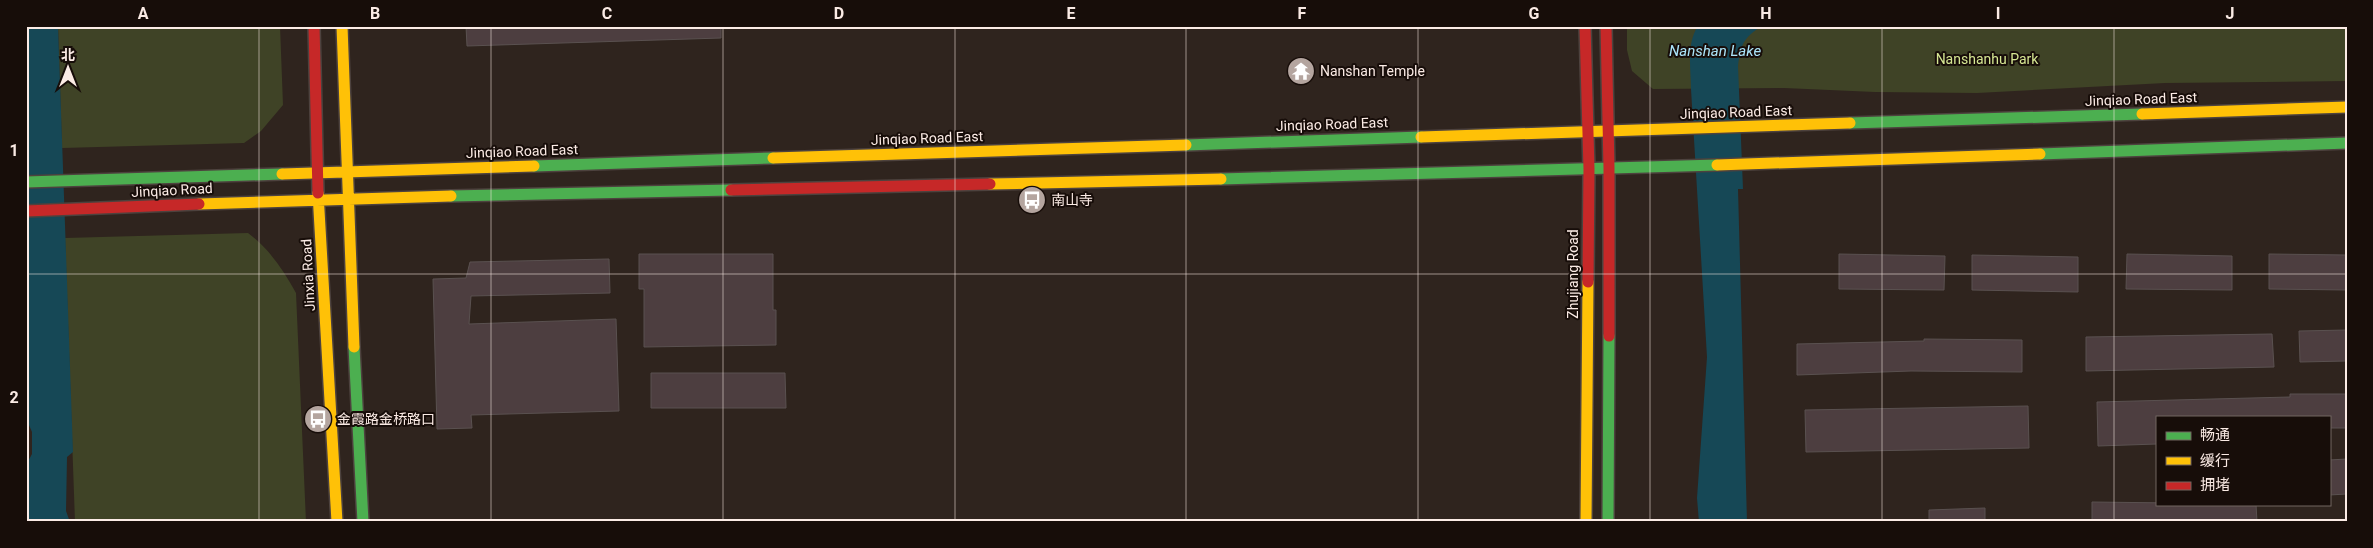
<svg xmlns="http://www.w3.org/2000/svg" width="2373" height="548" font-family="Roboto,'Noto Sans SC',sans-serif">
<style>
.green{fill:#3f4326}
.water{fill:#164856}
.building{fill:#4d3e40;stroke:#5a5150}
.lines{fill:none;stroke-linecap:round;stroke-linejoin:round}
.fast-casing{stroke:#4d423e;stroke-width:14}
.slow-casing{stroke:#4d423e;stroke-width:14}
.jam-casing{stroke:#4d423e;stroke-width:14}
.path{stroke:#69605c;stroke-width:3;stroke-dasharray:4 2.5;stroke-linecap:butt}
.fast{stroke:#4caf50;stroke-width:11}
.slow{stroke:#ffc107;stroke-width:11}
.jam{stroke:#c62828;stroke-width:11}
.grid{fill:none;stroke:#fbebe5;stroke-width:1;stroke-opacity:0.55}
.labels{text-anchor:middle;stroke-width:4;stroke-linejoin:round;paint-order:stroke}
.park-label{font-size:14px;fill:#d6e793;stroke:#170d09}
.poi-label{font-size:14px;fill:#fbebe5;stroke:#170d09;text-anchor:start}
.street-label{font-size:14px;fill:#fbebe5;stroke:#170d09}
.water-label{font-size:15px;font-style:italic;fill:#abe4f9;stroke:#170d09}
.neatline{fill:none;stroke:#fbebe5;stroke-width:2}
.grid-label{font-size:16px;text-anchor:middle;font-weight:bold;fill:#fbebe5}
</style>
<rect width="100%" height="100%" fill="#2f241e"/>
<path class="green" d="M58 26H280L283 105 261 131 244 143 62 148Z
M1627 26H2347V81L2165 83 1977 93 1875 92 1784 88 1653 89 1632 71 1627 50Z
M248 233C269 249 283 269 296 293L306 522H75L65 238Z"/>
<path class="water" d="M26 26H58L73 452 67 457 66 511 70 522H26V465L32 454V432L26 418Z
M1698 26H1762C1743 38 1741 44 1738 66L1743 189H1738L1747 522H1699L1697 498 1707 357 1691 89C1691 69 1686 44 1698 26Z"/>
<path class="building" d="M466 26H721V38L467 46Z
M639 254H773V310H776V345L644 347V289H639Z
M1839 254 1945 256 1944 290 1839 289Z
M2127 254 2232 256V290L2126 289Z
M2269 254 2347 255V290L2269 289Z
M1972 255 2078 257V292L1972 290Z
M609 259 610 293 471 296 469 324 616 319 619 411 471 415 472 428 437 429 433 279 466 278 470 262Z
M2347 330V361L2300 362 2299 331Z
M2272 334 2274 367 2086 371V337Z
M1924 339 2022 340V372L1911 371 1797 375V344L1924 341Z
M651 373H785L786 408H651Z
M2290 394H2347V428H2329V417H2157V444L2098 446 2097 402 2290 397Z
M2028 406 2029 448 1806 452 1805 410Z
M2347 459V494L2329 495V460Z
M2092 502 2256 504 2257 522H2092Z
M1985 508V522H1929V510Z"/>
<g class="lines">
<g class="fast-casing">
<path id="fast" d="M1850 123 2142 114
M1186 145 1421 137
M2040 154 2347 143
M534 166 773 158
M1221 179 1717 165
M26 182 282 174
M451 196 731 190
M354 347 363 522
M1608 522 1609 336"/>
</g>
<g class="slow-casing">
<path id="slow" d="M342 26 354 347
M2142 114 2347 107
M1421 137 1850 123
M773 158 1186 145
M1717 165 2040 154
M282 174 534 166
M990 184 1221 179
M318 193 337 522
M199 204 451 196
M1586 522 1588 282"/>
</g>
<g class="jam-casing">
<path id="jam" d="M314 26 318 193
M1585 26 1589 169 1588 282
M1606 26 1609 168V336
M731 190 990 184
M26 211 199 204"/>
</g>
<path class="path" d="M2198 26H2213"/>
<use href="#fast" class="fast"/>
<use href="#slow" class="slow"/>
<use href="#jam" class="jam"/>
</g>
<path class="grid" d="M259 26V522M491 26V522M723 26V522M955 26V522M1186 26V522M1418 26V522M1650 26V522M1882 26V522M2114 26V522M26 274H2347"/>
<defs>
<g id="temple-disc" transform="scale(1.4375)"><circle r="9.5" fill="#b4a59f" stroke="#170d09"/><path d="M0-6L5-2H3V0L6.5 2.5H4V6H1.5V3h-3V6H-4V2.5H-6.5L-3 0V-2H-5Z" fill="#fff"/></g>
<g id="bus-disc" transform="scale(1.4375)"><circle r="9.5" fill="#b4a59f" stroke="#170d09"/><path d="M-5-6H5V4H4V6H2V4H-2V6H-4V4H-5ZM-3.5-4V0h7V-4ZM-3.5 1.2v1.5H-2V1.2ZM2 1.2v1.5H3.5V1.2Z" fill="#fff"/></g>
</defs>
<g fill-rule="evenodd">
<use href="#temple-disc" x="1301" y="71"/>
<use href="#bus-disc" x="1032" y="200"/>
<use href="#bus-disc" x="318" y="419"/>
</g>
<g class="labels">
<g class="park-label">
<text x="1987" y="64">Nanshanhu Park</text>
</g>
<g class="poi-label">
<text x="1320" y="76">Nanshan Temple</text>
<text x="1051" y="205">南山寺</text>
<text x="337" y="424">金霞路金桥路口</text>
</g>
<g class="street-label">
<text transform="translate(2141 99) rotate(-2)" y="5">Jinqiao Road East</text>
<text transform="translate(1736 112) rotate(-2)" y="5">Jinqiao Road East</text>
<text transform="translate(1332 124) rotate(-2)" y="5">Jinqiao Road East</text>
<text transform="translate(927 138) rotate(-2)" y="5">Jinqiao Road East</text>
<text transform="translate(522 151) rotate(-2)" y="5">Jinqiao Road East</text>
<text transform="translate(172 190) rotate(-3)" y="5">Jinqiao Road</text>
<text transform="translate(1573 274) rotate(-90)" y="5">Zhujiang Road</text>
<text transform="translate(308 275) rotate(-93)" y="5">Jinxia Road</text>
</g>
<g class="water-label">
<text x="1715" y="56">Nanshan Lake</text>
</g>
</g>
<rect width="2373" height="548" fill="none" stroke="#170d09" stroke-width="55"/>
<rect x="2156" y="416" width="175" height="90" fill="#170d09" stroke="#726661"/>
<rect x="2166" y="432" width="25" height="8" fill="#4caf50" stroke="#726661"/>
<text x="2200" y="440" font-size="15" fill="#fbebe5">畅通</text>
<rect x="2166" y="457" width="25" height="8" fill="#ffc107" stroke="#726661"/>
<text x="2200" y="466" font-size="15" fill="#fbebe5">缓行</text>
<rect x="2166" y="482" width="25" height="8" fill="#c62828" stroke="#726661"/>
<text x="2200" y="490" font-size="15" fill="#fbebe5">拥堵</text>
<g transform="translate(68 68)" stroke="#170d09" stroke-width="4" paint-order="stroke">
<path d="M0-4L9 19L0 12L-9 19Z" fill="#fbebe5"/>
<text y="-8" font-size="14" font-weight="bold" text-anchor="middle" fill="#fbebe5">北</text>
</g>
<rect x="28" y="28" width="2318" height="492" class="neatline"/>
<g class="grid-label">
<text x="143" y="19">A</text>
<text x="375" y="19">B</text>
<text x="607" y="19">C</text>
<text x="839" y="19">D</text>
<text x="1071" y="19">E</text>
<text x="1302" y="19">F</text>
<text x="1534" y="19">G</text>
<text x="1766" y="19">H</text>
<text x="1998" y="19">I</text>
<text x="2230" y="19">J</text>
<text x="14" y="156">1</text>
<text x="14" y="403">2</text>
</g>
</svg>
